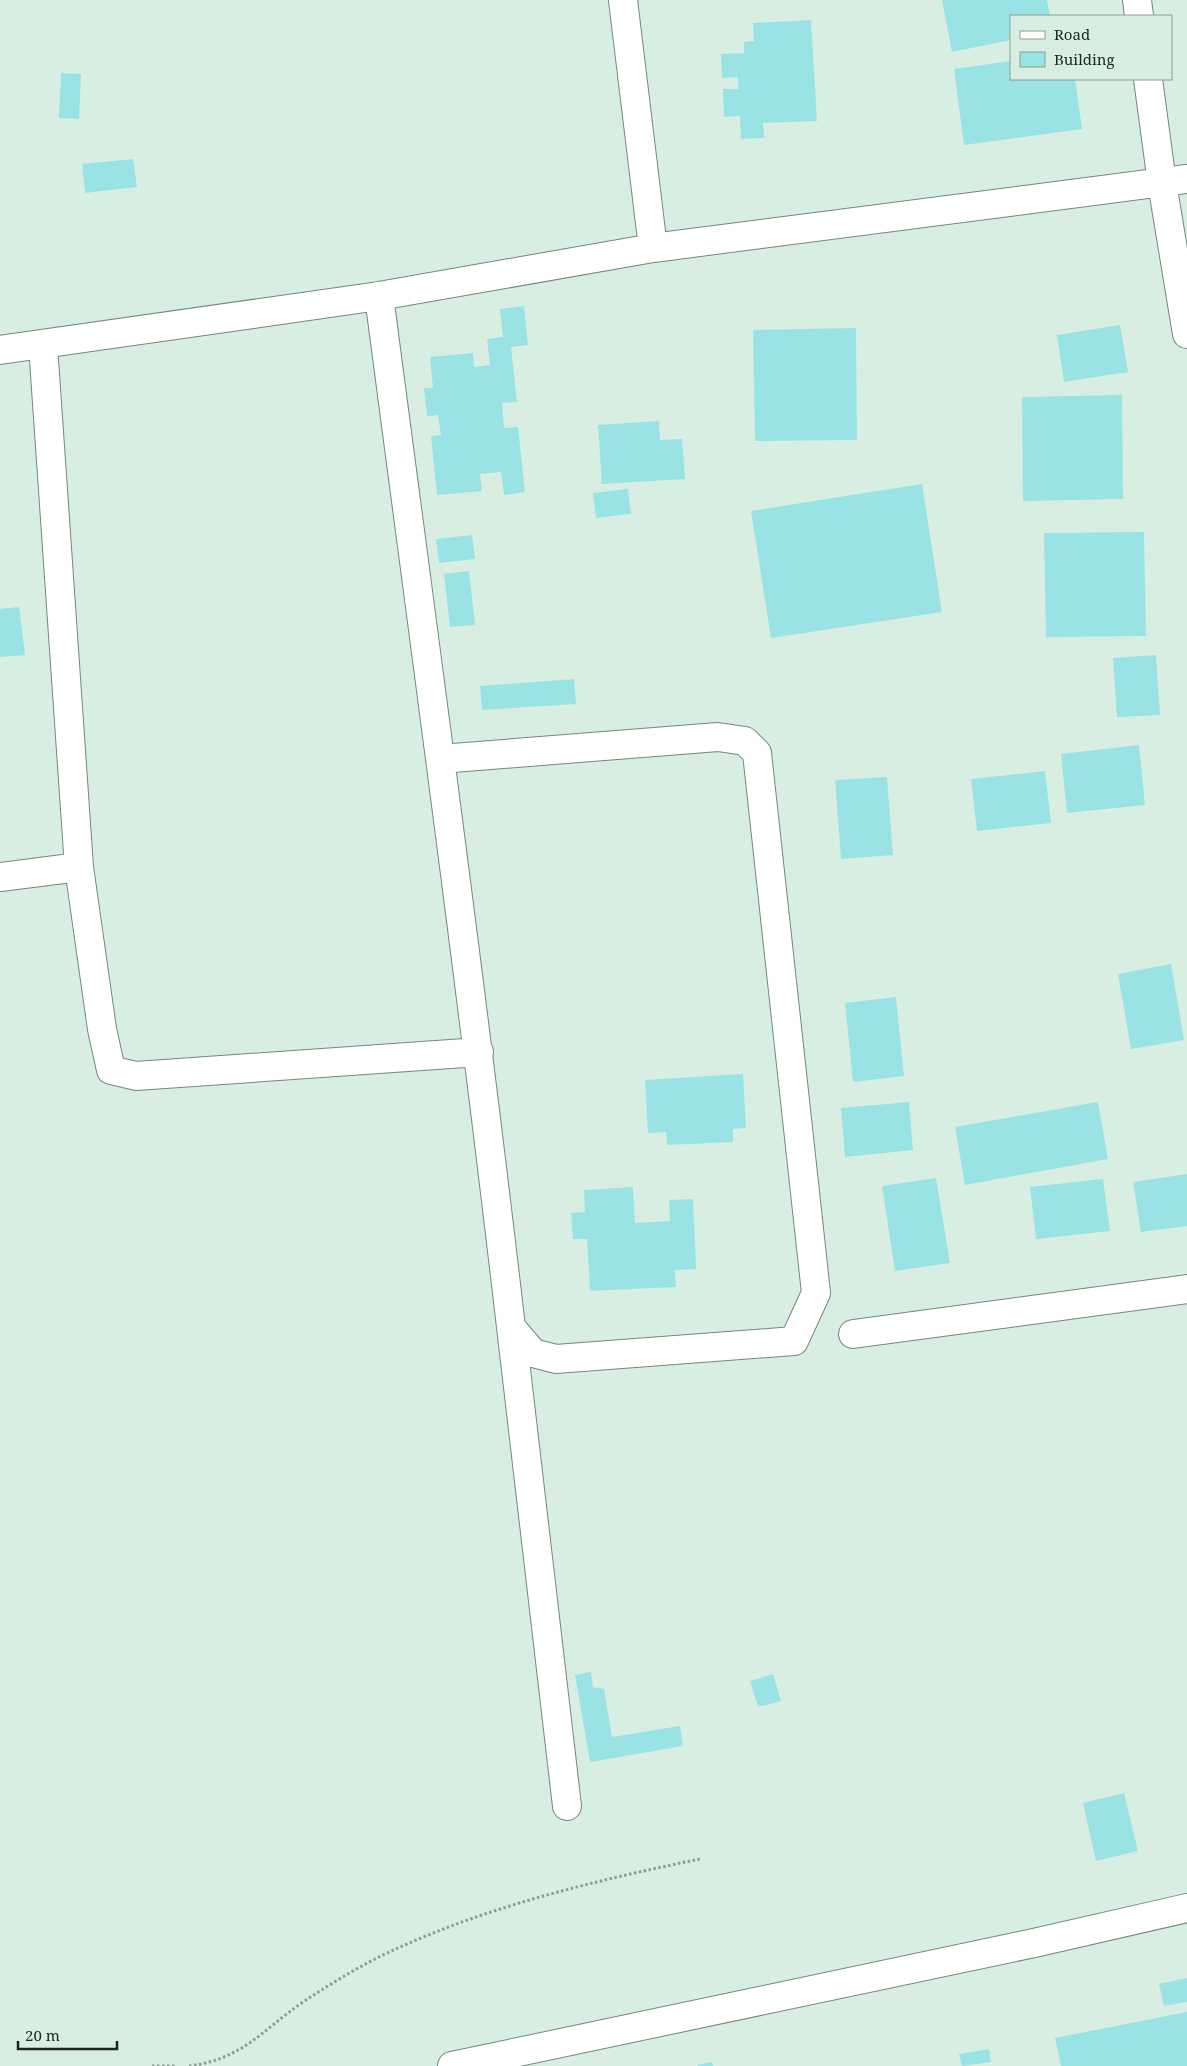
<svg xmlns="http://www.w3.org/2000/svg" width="1187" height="2066" font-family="'Noto Serif',serif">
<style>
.building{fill:#99e3e5}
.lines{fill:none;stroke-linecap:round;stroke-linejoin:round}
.minor-casing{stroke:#74877e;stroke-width:30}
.path{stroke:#8d9c94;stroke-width:3;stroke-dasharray:2.5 2.5;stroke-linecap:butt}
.minor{stroke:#fff;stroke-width:28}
</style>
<rect width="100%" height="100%" fill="#d9eee3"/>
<path class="building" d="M942 0H1047L1050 16H1011V40L952 52Z
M811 20 817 121 763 123 764 138 741 139 740 116 724 117 723 89H738V77L722 78 721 54 744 53V42L754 41 753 23Z
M1011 61V79H1075L1082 129 964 145 954 69Z
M61 73 81 74 79 119 59 118Z
M133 159 137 187 85 193 82 164Z
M524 306 528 345 511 347 517 402 502 403 504 428 518 427 525 492 504 495 501 472 480 474 482 491 437 495 431 436 441 435 438 415 427 416 424 388H433L430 357 473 353 474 367 490 365 487 339 503 337 500 309Z
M1120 325 1128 372 1064 382 1057 335Z
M856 328 857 440 755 441 753 330Z
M1122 395 1123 499 1023 501 1022 397Z
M659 421 660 440 682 439 685 479 602 484 598 425Z
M922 484 942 612 771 638 751 511Z
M628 489 631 514 596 518 593 493Z
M1144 532 1146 636 1046 637 1044 533Z
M472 535 475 559 439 563 436 539Z
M469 571 475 625 450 627 444 574Z
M19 607 25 655 0 657V609Z
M1156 655 1160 715 1117 717 1113 658Z
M574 679 576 704 482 710 480 686Z
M1139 745 1145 805 1067 813 1061 754Z
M1045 771 1051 823 977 831 971 779Z
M887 777 893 855 841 859 835 780Z
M1171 964 1184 1040 1131 1049 1118 974Z
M896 997 904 1076 853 1082 845 1003Z
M743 1074 746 1128 733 1129V1142L667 1145 666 1132 648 1133 645 1080Z
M909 1102 913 1150 845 1157 841 1108Z
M1098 1102 1108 1159 965 1185 955 1127Z
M1187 1174V1226L1141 1232 1133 1182Z
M936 1178 950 1263 895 1271 882 1186Z
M1103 1179 1110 1231 1036 1239 1030 1187Z
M633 1187 635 1223 670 1221 669 1200 693 1199 696 1269 675 1270 676 1287 590 1291 587 1239H573L571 1213 585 1212 584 1190Z
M591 1672 593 1687 604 1689 612 1737 680 1726 683 1746 590 1762 575 1675Z
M773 1674 781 1701 758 1707 750 1681Z
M1124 1793 1138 1851 1096 1861 1083 1803Z
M1187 1978V2002L1164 2006 1159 1984Z
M1187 2012V2066H1061L1055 2038Z
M989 2049 991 2062 962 2066 959 2054Z
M712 2062 713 2066H697V2065Z"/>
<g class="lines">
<g class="minor-casing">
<path id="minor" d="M623 0 653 248
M1137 0 1139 16
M1148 79 1162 183 1187 334
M379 296C424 639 471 983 511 1327L533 1353 556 1359 794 1341 816 1293 757 753 745 741 718 737 440 759
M43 345 79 867
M0 350 379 296 653 248 1187 179
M0 877 79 867 102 1029 111 1070 136 1076 479 1052
M511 1327 567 1806
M853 1334 1187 1289
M452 2066 1034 1943 1187 1908"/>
</g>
<path class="path" d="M152 2066H177
M189 2066C243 2059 261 2031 303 2002 329 1985 356 1968 385 1954 484 1907 593 1881 700 1859"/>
<use href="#minor" class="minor"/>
</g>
<rect x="1010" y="15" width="162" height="65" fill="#d9eee3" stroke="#8e9e95"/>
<rect x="1020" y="31" width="25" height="8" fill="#ffffff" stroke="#8e9e95"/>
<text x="1054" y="40" font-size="15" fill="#1d2521">Road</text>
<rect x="1020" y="52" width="25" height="15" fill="#99e3e5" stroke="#8e9e95"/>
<text x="1054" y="65" font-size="15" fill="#1d2521">Building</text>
<path d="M18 2041v8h99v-8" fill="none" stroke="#1d2521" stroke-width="2.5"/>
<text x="25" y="2041" font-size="15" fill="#1d2521" stroke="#d9eee3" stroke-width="4" paint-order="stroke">20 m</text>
</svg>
